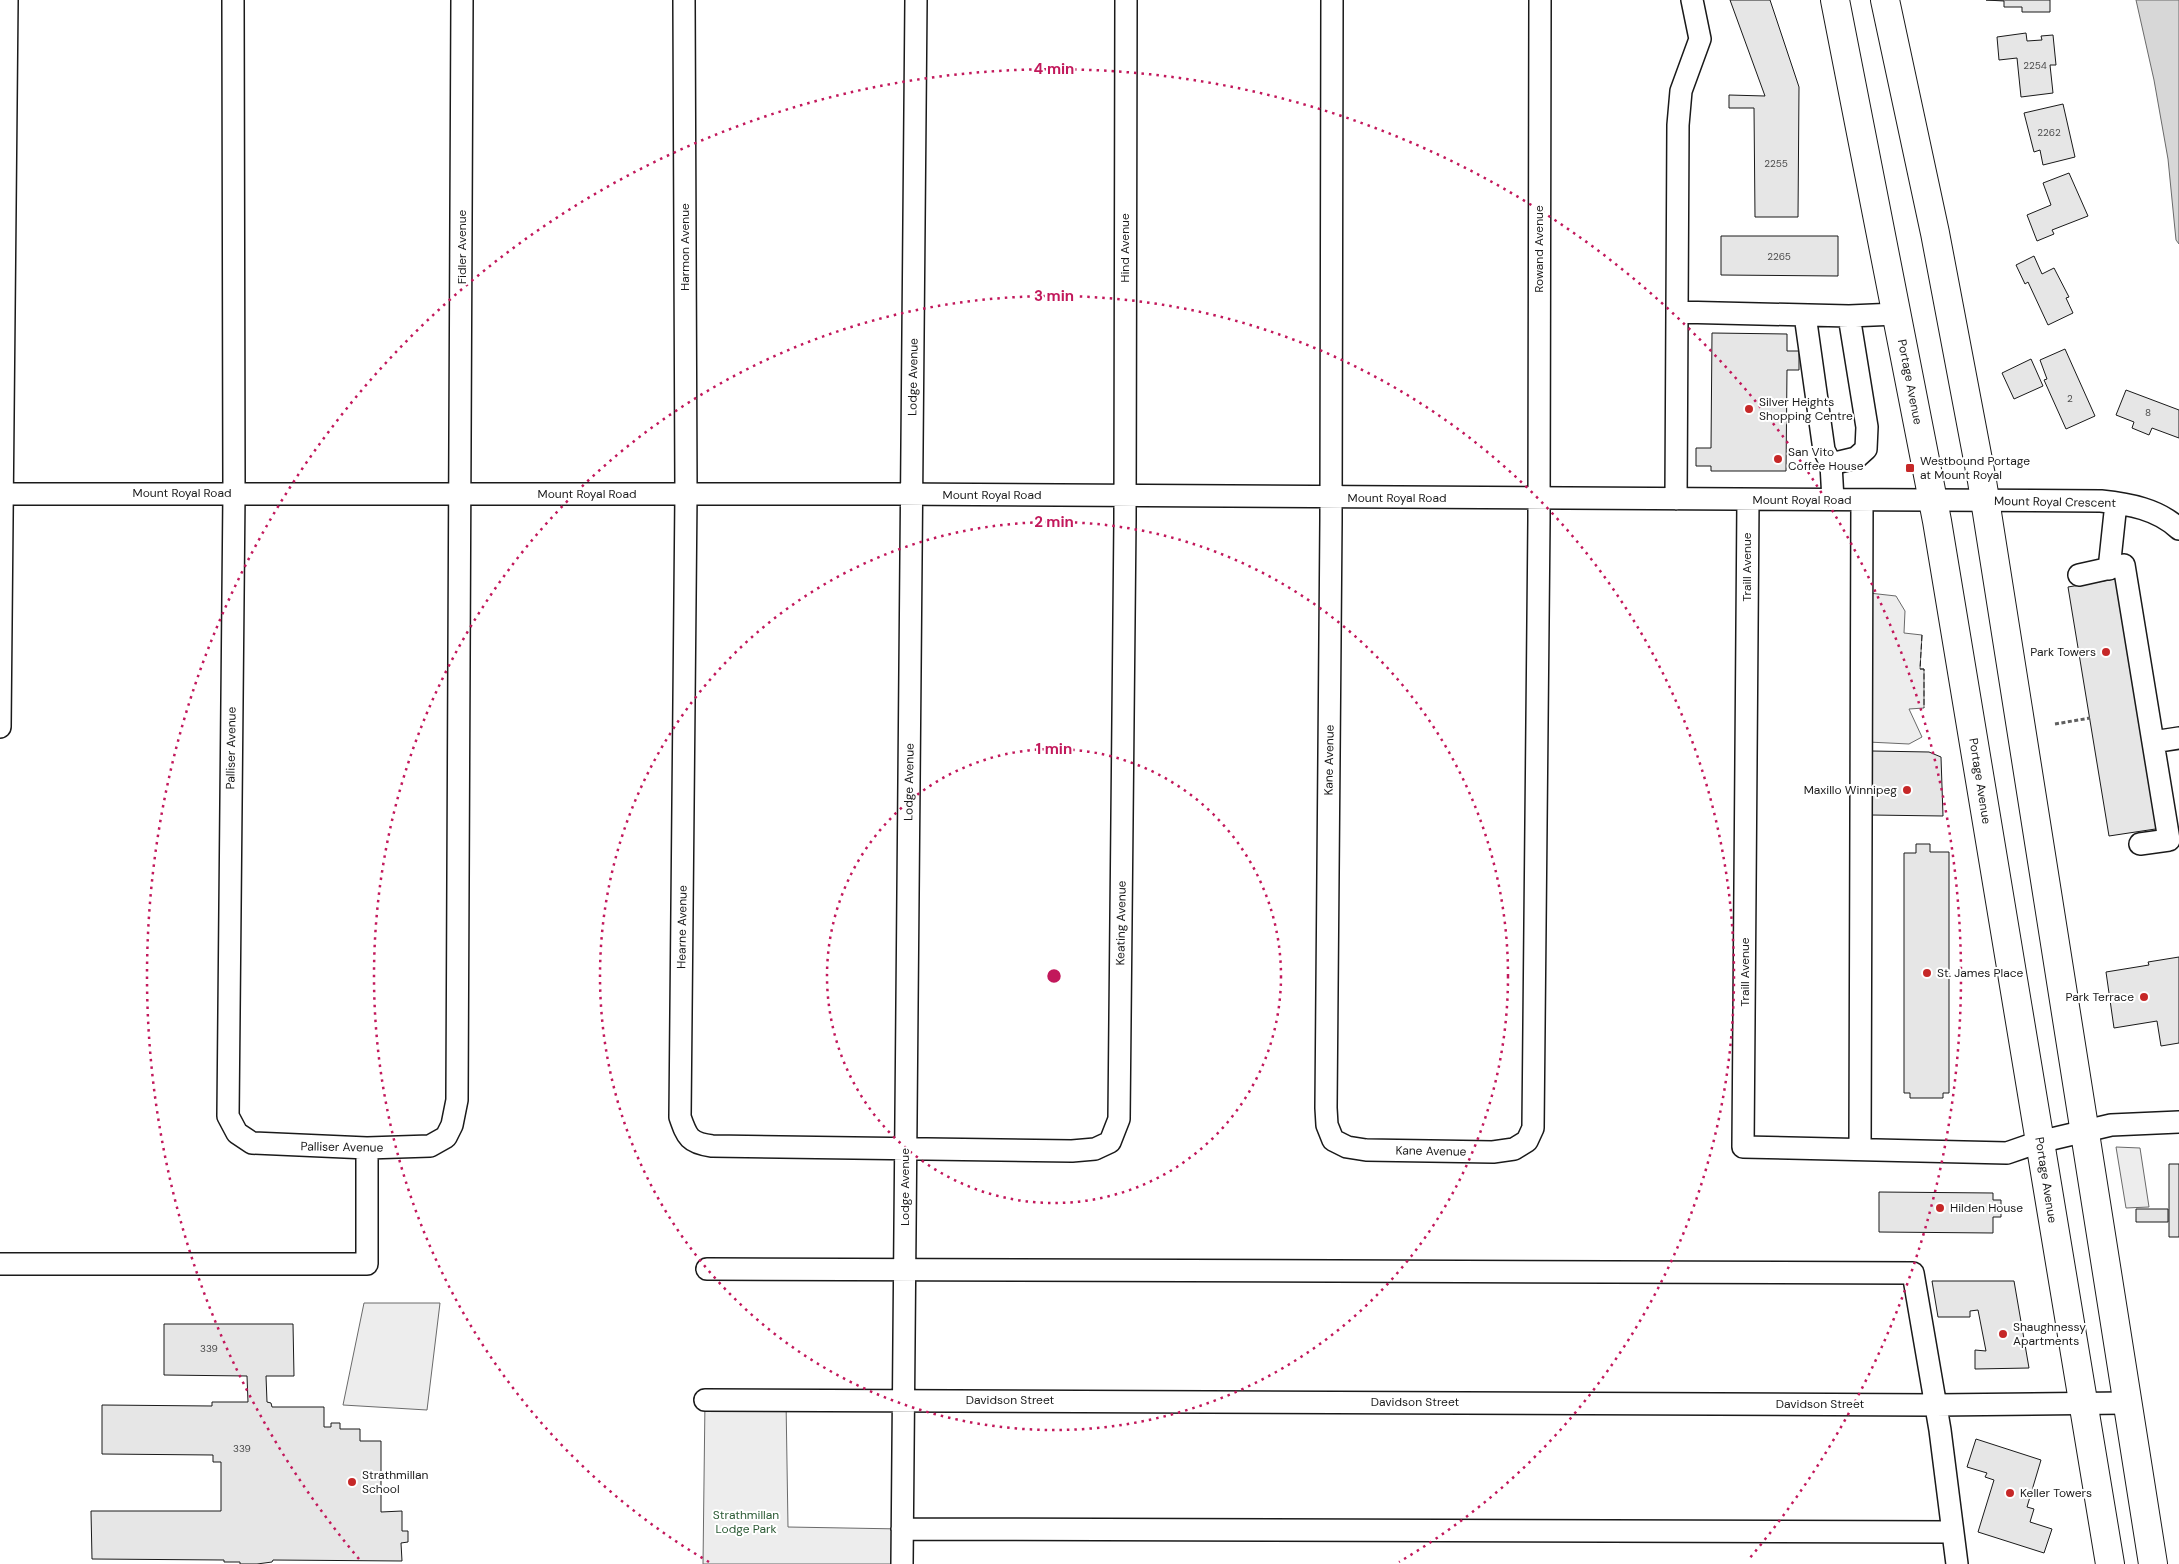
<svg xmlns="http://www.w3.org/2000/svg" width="2179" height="1564" font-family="'DM Sans',sans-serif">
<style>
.built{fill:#ededed;stroke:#6a6a6a}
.water{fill:#d7d7d7;stroke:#6a6a6a}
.building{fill:#e6e6e6;stroke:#1a1a1a}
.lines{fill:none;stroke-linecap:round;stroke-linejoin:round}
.minor-casing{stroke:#1a1a1a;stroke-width:24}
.highway-casing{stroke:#1a1a1a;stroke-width:30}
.path{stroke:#5f5f5f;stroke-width:3;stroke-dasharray:4 2.5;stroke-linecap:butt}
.minor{stroke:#fff;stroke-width:21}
.highway{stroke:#fff;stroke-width:28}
.fence{stroke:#1a1a1a;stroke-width:1;stroke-dasharray:6 2.5;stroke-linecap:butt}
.ring{fill:none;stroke:#c2185b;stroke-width:2.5;stroke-dasharray:2.5 5}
.poi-dot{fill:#c62828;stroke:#fff;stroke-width:2}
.labels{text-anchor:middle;stroke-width:4;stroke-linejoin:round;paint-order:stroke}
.number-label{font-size:10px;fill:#4d4d4d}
.street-label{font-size:12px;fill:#1a1a1a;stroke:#fff}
.poi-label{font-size:12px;fill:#1a1a1a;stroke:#fff;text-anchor:start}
.park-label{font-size:12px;fill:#2b5a34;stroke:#fff}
.centre{fill:#c2185b;stroke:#fff;stroke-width:2.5}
.ring-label{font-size:15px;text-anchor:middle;font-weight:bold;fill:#c2185b;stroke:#fff;stroke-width:4;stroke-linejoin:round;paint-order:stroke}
</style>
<rect width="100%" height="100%" fill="#fff"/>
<path class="built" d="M1869 593 1896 596 1905 611 1904 633 1922 635 1920 669H1924V708L1909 709 1922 737 1909 744 1868 742Z
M2116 1147 2140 1148 2149 1207 2126 1208Z
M364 1303H440L427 1410 343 1405Z
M705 1400H786L788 1527 902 1529V1564H703Z"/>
<path class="water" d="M2136 0H2179V244L2176 240 2168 159 2154 80Z"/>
<path class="building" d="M1730 0H1770L1799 87 1798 217H1755L1754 108H1729V95L1765 96Z
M1986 0H2050V12H2022V7H2004V1Z
M2026 33 2027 41 2042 40 2041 36 2053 35 2056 65H2050L2053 93 2021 97 2017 58 1999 60 1997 37Z
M2063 104 2075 157 2043 165 2040 150 2034 152 2024 113Z
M2069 173 2088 216 2052 230 2054 234 2037 241 2027 215 2051 205 2043 183Z
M1721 236H1838V276L1721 275Z
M2034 256 2042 274 2054 268 2069 297 2066 298 2073 313 2048 325 2028 282 2025 284 2016 265Z
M1712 333 1787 334V351H1799V370H1787L1786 471H1711V466H1696V448H1711Z
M2065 349 2095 416 2066 429 2044 380 2047 379 2040 360Z
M2031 359 2043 386 2014 399 2002 373Z
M2126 390 2179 410V438L2152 428 2149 435 2132 428 2134 422 2116 415Z
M2121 578 2162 828 2109 836 2068 587Z
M1872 751 1929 752 1941 757 1943 816 1871 815Z
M1916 844H1930V852H1949V1093H1943V1098H1910V1093H1904V853H1916Z
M2179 957V1043L2161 1046 2157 1021 2114 1028 2106 972 2149 965 2148 962Z
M2169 1164H2179V1237H2169Z
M1879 1192 1993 1193V1200H2001V1217H1993V1233L1879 1232Z
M2136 1209H2168V1222H2136Z
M1932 1281H2014L2029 1368 1975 1369V1350L1986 1351 1978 1310 1970 1311V1317H1938Z
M164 1324H293L294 1376H266L267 1402 271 1403 272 1407H324V1427H331V1423H340V1429H360V1441H381V1512L402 1511V1531H408V1542L401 1543 402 1561 273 1560 272 1562 257 1564H240V1562H224V1560L92 1559 91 1511H221V1462H213V1455L102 1454V1405L212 1406V1402H248L247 1376 164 1375Z
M1976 1439 2041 1460 2027 1507 2034 1509 2030 1522 2052 1529 2044 1553 1978 1532 1994 1480 1985 1477 1987 1473 1967 1467Z"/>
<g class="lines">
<g class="minor-casing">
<path id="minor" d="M233 0 234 493 228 1116 237 1133 252 1143 367 1148 430 1146 446 1137 452 1125 457 1100 462 0
M684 0 686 494 680 1117C687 1137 689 1143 712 1146L1072 1151 1095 1149 1110 1142 1119 1119 1125 519 1126 0
M1332 0 1331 520 1326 1108 1327 1125 1333 1140 1347 1147 1366 1150 1493 1152 1514 1149 1527 1141 1533 1128 1539 520 1540 0
M1677 312 1849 316
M1805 315 1824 450 1831 464
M0 494H894L2101 501C2129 504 2158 509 2179 529
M1676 499 1678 125 1681 91 1700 39 1692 0
M1748 500 1743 1147 2007 1153 2039 1142 2111 1125 2179 1122
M1833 500 1831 464 1856 458 1866 449 1867 427 1849 316 1897 314
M2109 569 2116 503
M2079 575 2124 565 2169 840 2140 844
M0 727 7 0
M2153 742 2179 738
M1860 1149 1862 500
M0 1264H367V1148
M707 1269 1913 1273 1940 1430 1957 1564
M705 1400 1936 1405 2125 1403
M902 1529 1953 1532
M902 1564 916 0"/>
</g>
<g class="highway-casing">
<path id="highway" d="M1835 0 1937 521 2110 1564
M1885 0 1935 233 1982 481 2153 1564"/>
</g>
<path class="path" d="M2055 724 2090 718"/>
<use href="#minor" class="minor"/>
<use href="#highway" class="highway"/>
<path class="fence" d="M1922 635 1920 669H1924V708"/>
</g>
<g class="ring">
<circle cx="1054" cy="976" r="227"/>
<circle cx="1054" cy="976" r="454"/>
<path d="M709 1562A680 680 0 1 1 1399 1562"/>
<path d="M359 1559A907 907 0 1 1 1749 1559"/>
</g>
<g class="poi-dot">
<circle cx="1749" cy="409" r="5"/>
<circle cx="1778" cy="459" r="5"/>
<rect x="1905" y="463" width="10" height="10" rx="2.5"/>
<circle cx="2106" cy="652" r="5"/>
<circle cx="1907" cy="790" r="5"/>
<circle cx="1927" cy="973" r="5"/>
<circle cx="2144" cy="997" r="5"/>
<circle cx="1940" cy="1208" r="5"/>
<circle cx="2003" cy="1334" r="5"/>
<circle cx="352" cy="1482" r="5"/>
<circle cx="2010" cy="1493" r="5"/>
</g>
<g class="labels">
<g class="number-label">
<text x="2035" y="69">2254</text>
<text x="2049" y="136">2262</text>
<text x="1776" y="167">2255</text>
<text x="1779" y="260">2265</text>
<text x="2070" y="402">2</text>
<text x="2148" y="416">8</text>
<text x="209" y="1352">339</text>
<text x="242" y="1452">339</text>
</g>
<g class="street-label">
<text transform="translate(462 247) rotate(-90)" y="4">Fidler Avenue</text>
<text transform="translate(685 247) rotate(-90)" y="4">Harmon Avenue</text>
<text transform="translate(1125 248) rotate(-90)" y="4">Hind Avenue</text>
<text transform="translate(1539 249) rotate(-90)" y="4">Rowand Avenue</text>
<text transform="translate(913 377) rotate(-89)" y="4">Lodge Avenue</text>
<text transform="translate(1910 382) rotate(79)" y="4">Portage Avenue</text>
<text x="182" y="497">Mount Royal Road</text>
<text x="587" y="498">Mount Royal Road</text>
<text x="992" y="499">Mount Royal Road</text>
<text x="1397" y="502">Mount Royal Road</text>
<text x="1802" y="504">Mount Royal Road</text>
<text transform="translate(2055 502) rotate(1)" y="4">Mount Royal Crescent</text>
<text transform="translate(1747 567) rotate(-90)" y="4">Traill Avenue</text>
<text transform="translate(231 748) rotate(-89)" y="4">Palliser Avenue</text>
<text transform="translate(1329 760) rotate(-89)" y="4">Kane Avenue</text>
<text transform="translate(1980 781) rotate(81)" y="4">Portage Avenue</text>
<text transform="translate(909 782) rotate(-89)" y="4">Lodge Avenue</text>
<text transform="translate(1121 923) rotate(-89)" y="4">Keating Avenue</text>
<text transform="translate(682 927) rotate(-89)" y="4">Hearne Avenue</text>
<text transform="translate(1745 972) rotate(-90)" y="4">Traill Avenue</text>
<text transform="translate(342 1147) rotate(1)" y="4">Palliser Avenue</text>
<text transform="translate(1431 1151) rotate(1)" y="4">Kane Avenue</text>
<text transform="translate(2046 1180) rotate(81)" y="4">Portage Avenue</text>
<text transform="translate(905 1187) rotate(-90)" y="4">Lodge Avenue</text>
<text x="1010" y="1404">Davidson Street</text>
<text x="1415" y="1406">Davidson Street</text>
<text x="1820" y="1408">Davidson Street</text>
</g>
<g class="poi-label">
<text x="1759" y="406">Silver Heights<tspan x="1759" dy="14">Shopping Centre</tspan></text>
<text x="1788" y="456">San Vito<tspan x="1788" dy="14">Coffee House</tspan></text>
<text x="1920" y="465">Westbound Portage<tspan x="1920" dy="14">at Mount Royal</tspan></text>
<text x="2096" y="656" text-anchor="end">Park Towers</text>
<text x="1897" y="794" text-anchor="end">Maxillo Winnipeg</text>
<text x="1937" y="977">St. James Place</text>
<text x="2134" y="1001" text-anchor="end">Park Terrace</text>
<text x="1950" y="1212">Hilden House</text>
<text x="2013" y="1331">Shaughnessy<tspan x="2013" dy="14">Apartments</tspan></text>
<text x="362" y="1479">Strathmillan<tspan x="362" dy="14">School</tspan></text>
<text x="2020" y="1497">Keller Towers</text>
</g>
<g class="park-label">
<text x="746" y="1519">Strathmillan<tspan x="746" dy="14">Lodge Park</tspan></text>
</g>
</g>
<circle cx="1054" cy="976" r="8" class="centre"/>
<g class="ring-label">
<text x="1054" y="74">4 min</text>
<text x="1054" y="301">3 min</text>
<text x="1054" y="527">2 min</text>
<text x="1054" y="754">1 min</text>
</g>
</svg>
